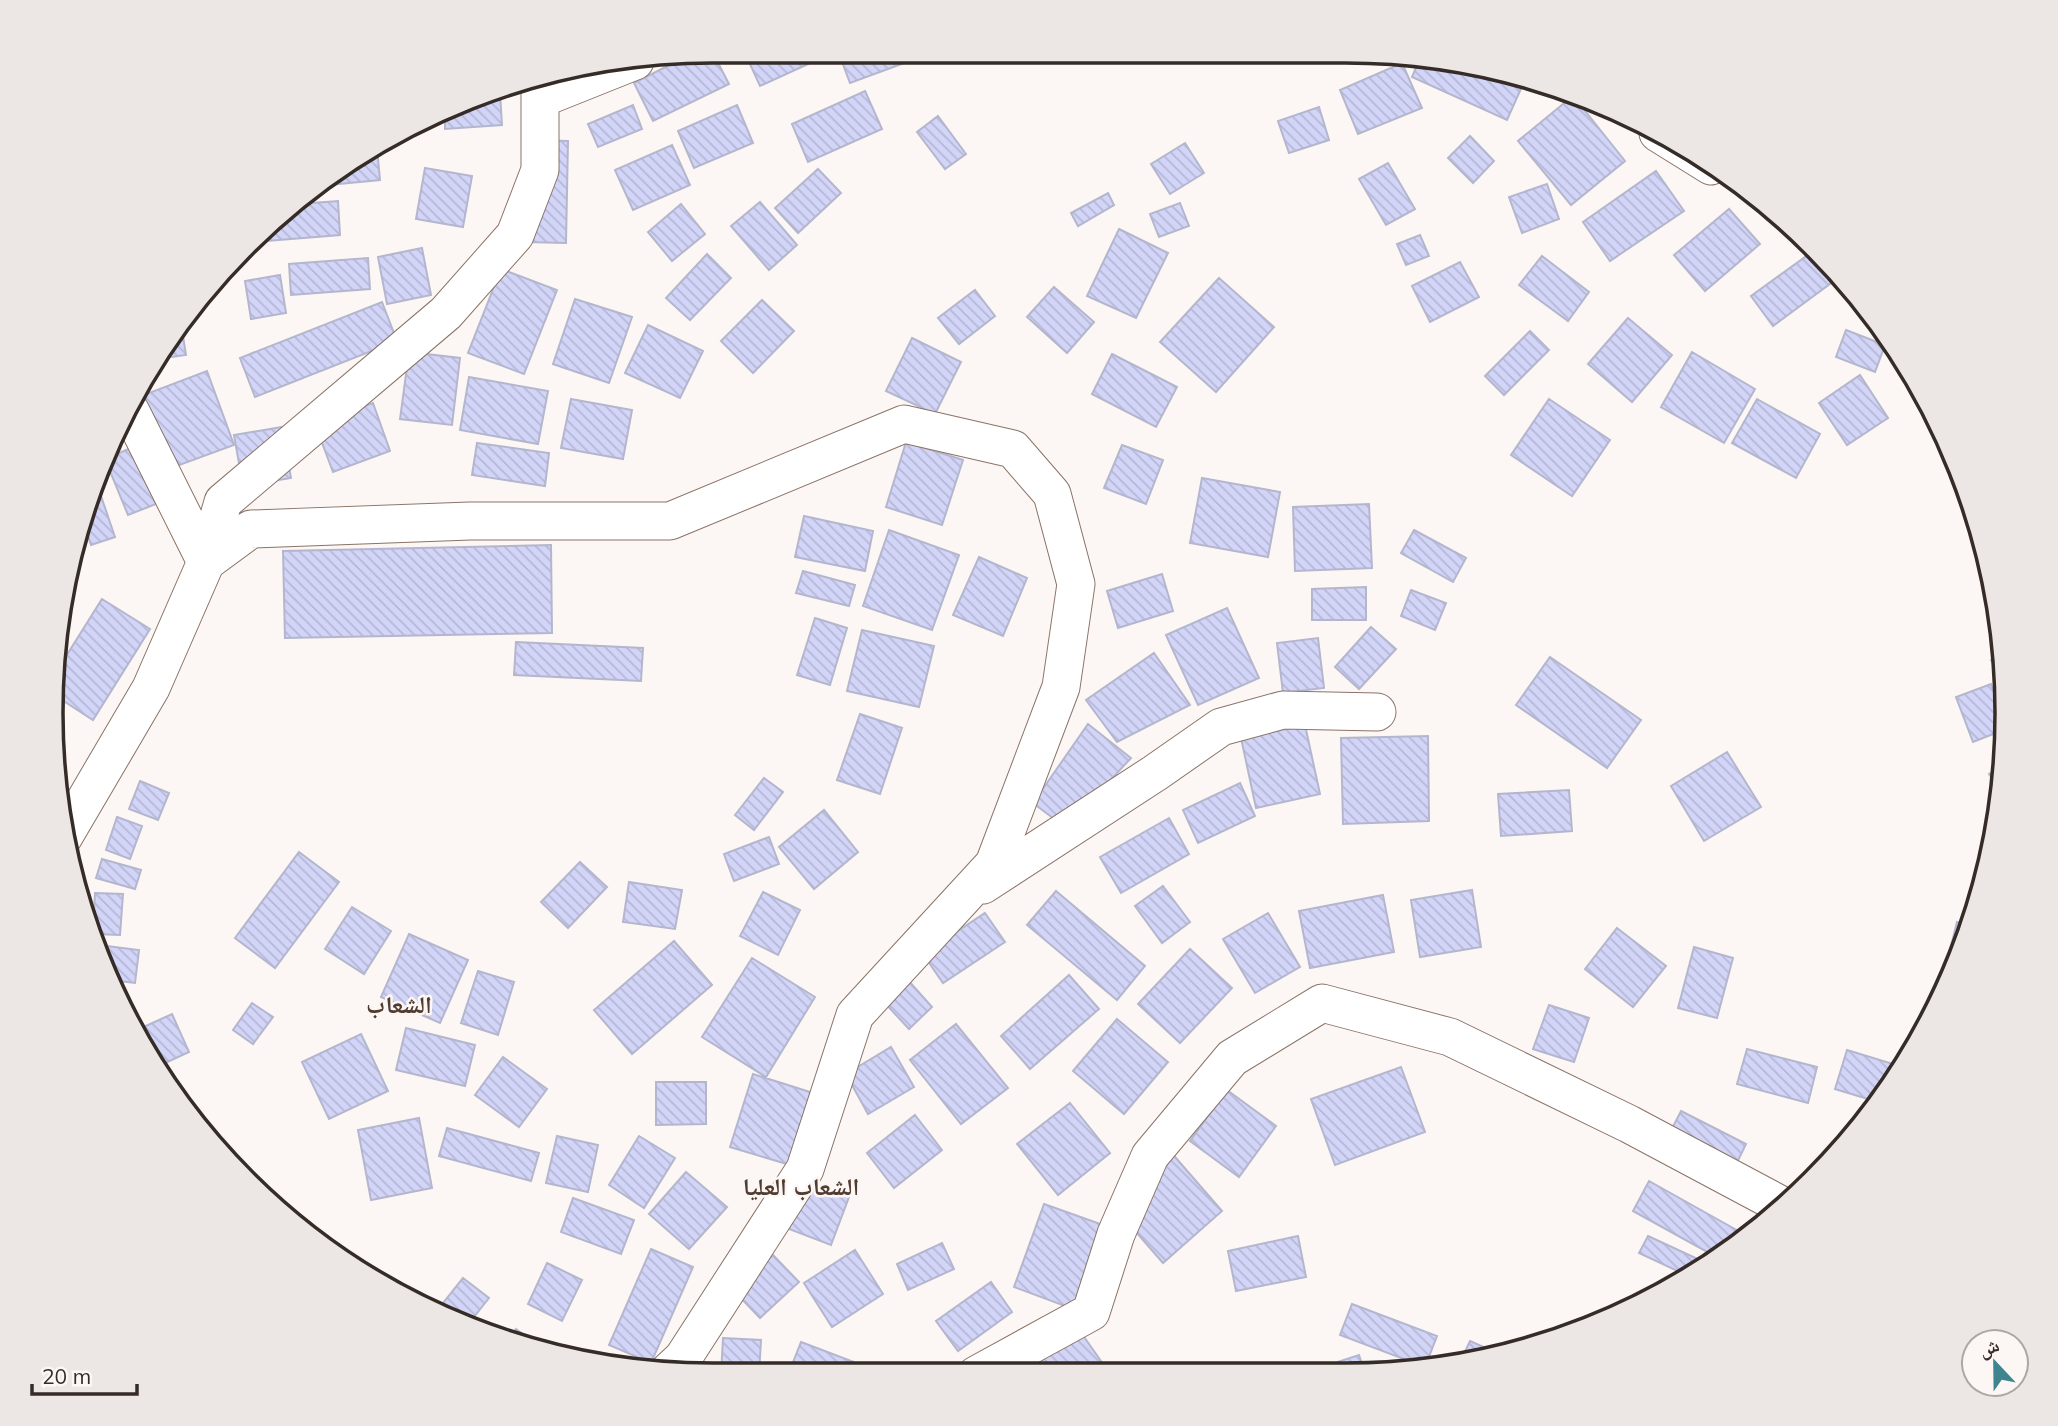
<svg xmlns="http://www.w3.org/2000/svg" width="2058" height="1426" font-family="Mulish,'Noto Naskh Arabic',sans-serif">
<style>
.building{fill:url(#building-back-hatch);stroke:#b4b6ce;stroke-width:2}
.lines{fill:none;stroke-linecap:round;stroke-linejoin:round}
.street-casing{stroke:#8a7367;stroke-width:39}
.street{stroke:#fff;stroke-width:37}
.labels{text-anchor:middle;stroke-width:5;stroke-linejoin:round;paint-order:stroke}
.district-label{font-size:24px;font-weight:bold;fill:#503c31;stroke:#fcf7f4}
.rim{fill:none;stroke:#362c27;stroke-width:3.5}
</style>
<defs>
<pattern id="building-back-hatch" width="6" height="6" patternUnits="userSpaceOnUse" patternTransform="scale(1.75)"><rect width="6" height="6" fill="#d2d5f8"/><path d="M-1 5l2 2M0 0l6 6M5-1l2 2" fill="none" stroke="#b5b7d5"/></pattern>
</defs>
<rect width="100%" height="100%" fill="#fcf7f4"/>
<path class="building" d="M712 51 729 84 653 121 634 83 693 53Z
M744 51H813L817 60 760 86Z
M838 51H906L910 61 850 83Z
M920 51H953L924 62Z
M1420 58 1474 63 1524 82 1507 120 1412 77Z
M1402 63 1422 108 1358 134 1340 90Z
M865 91 882 129 808 162 792 124Z
M500 92 502 125 445 129V117Z
M1569 99 1578 102 1625 161 1571 205 1518 141Z
M633 105 642 129 598 147 588 124Z
M737 105 753 143 694 168 678 131Z
M1319 107 1329 140 1289 153 1278 121Z
M938 116 966 154 945 169 917 132Z
M1470 136 1494 161 1473 183 1448 158Z
M528 140 568 141 566 243 525 242Z
M1185 143 1204 173 1170 194 1151 164Z
M672 145 690 185 633 210 615 170Z
M377 148 380 180 318 186 345 162Z
M1388 163 1415 209 1386 225 1359 179Z
M425 168 472 176 463 227 416 219Z
M818 169 841 193 798 233 775 208Z
M1656 171 1684 211 1610 261 1583 222Z
M1547 184 1559 219 1522 233 1509 197Z
M1108 193 1114 205 1078 226 1071 213Z
M338 201 340 235 255 242 298 204Z
M760 202 797 245 769 270 731 226Z
M1180 203 1189 226 1159 237 1150 214Z
M681 204 705 234 672 261 648 232Z
M1729 209 1760 244 1705 291 1674 255Z
M1119 229 1168 253 1136 318 1087 296Z
M1420 235 1429 256 1406 265 1397 244Z
M422 248 431 295 387 304 378 257Z
M1816 249 1838 278 1773 326 1751 296Z
M707 254 731 278 690 320 666 298Z
M1542 256 1589 292 1568 321 1519 285Z
M368 258 370 289 291 295 289 264Z
M1460 262 1479 297 1430 322 1412 286Z
M501 269 557 290 524 374 468 353Z
M280 275 286 313 251 319 245 281Z
M1219 278 1274 327 1216 392 1160 342Z
M1054 287 1094 322 1067 353 1027 317Z
M975 290 995 316 959 344 938 318Z
M575 299 632 317 609 383 553 364Z
M762 300 794 331 753 373 721 341Z
M382 302 397 341 255 397 240 358Z
M1628 318 1672 355 1632 402 1588 364Z
M648 325 703 351 680 398 625 373Z
M182 330 186 355 164 358Z
M1846 330 1885 345 1875 372 1836 357Z
M1530 331 1549 350 1504 395 1485 376Z
M912 338 961 362 935 414 886 391Z
M409 352 460 358 452 425 400 419Z
M1692 352 1755 389 1724 443 1661 407Z
M1112 354 1177 387 1156 427 1092 394Z
M207 371 234 445 163 471 137 401 141 396Z
M1860 375 1888 418 1847 445 1819 403Z
M469 377 548 391 538 444 460 430Z
M571 399 632 410 623 459 561 448Z
M1549 399 1610 440 1572 496 1511 455Z
M1757 399 1820 434 1796 478 1732 443Z
M373 403 390 451 333 472 315 424Z
M282 427 291 478 243 486 234 435Z
M906 442 963 460 942 525 886 507Z
M477 443 549 453 545 486 472 475Z
M1122 445 1163 460 1146 504 1104 488Z
M133 447 156 504 128 515 105 459Z
M99 467 105 484 94 488Z
M1202 478 1280 492 1268 557 1190 543Z
M101 496 115 537 91 545 84 524 90 500Z
M1369 504 1372 568 1295 571 1293 507Z
M804 516 873 531 865 571 795 557Z
M889 530 959 555 932 630 863 606Z
M1414 530 1466 558 1453 582 1401 553Z
M551 545 552 633 285 638 283 551Z
M979 557 1027 578 1003 636 953 615Z
M803 571 855 585 849 606 796 593Z
M1162 574 1173 611 1118 628 1107 591Z
M69 580 73 582 60 614Z
M1366 587V620H1312V589Z
M1411 590 1446 603 1435 630 1401 616Z
M102 599 150 629 93 720 59 698 58 669Z
M1227 608 1259 678 1198 705 1166 635Z
M815 618 847 628 830 685 797 675Z
M1371 627 1396 649 1359 689 1335 667Z
M862 630 934 646 919 707 847 691Z
M1318 638 1324 688 1283 693 1277 643Z
M516 642 643 648 641 681 514 675Z
M1154 653 1190 705 1117 742 1086 700Z
M2001 654 2004 683 1991 660Z
M1550 657 1641 720 1607 768 1516 705Z
M1991 684 2006 724V729L1973 742 1956 697Z
M860 714 902 728 880 794 837 780Z
M1088 724 1131 758 1066 828 1033 803Z
M1305 725 1320 794 1256 808 1241 738Z
M1428 736 1429 821 1343 824 1341 738Z
M1727 752 1761 807 1704 841 1671 786Z
M2002 766 2000 790 1989 774Z
M764 778 783 792 754 830 735 815Z
M140 781 169 793 158 820 129 809Z
M1240 783 1255 816 1198 843 1183 810Z
M1569 790 1572 831 1501 836 1498 794Z
M824 810 858 852 814 889 779 847Z
M117 817 142 826 130 859 106 850Z
M1169 818 1189 854 1121 893 1100 857Z
M769 837 779 864 734 881 724 854Z
M299 852 339 882 275 968 235 938Z
M102 859 141 870 135 889 96 878Z
M580 862 607 887 568 928 541 902Z
M629 882 682 890 675 929 623 922Z
M1163 886 1190 922 1162 943 1135 906Z
M1472 890 1481 947 1420 957 1411 900Z
M1056 891 1145 966 1117 1000 1027 925Z
M763 892 800 910 778 955 740 936Z
M95 893 123 894 120 935 95 934 93 928Z
M1383 895 1394 952 1310 968 1299 911Z
M352 907 391 931 364 974 325 949Z
M985 913 1005 942 943 983 923 954Z
M1268 913 1300 967 1255 993 1223 939Z
M1957 922 1969 925 1956 968 1946 966Z
M1617 928 1666 966 1633 1007 1585 969Z
M409 934 468 960 440 1023 381 997Z
M674 941 712 985 632 1054 594 1010Z
M99 945 139 950 135 983 110 980Z
M1694 947 1733 958 1717 1018 1678 1008Z
M1190 949 1232 988 1180 1043 1138 1004Z
M752 958 815 997 766 1077 702 1037Z
M478 971 514 982 498 1035 461 1023Z
M1069 975 1099 1009 1030 1069 1001 1036Z
M907 979 932 1007 909 1029 883 1001Z
M252 1003 273 1017 253 1044 233 1030Z
M1549 1005 1589 1018 1574 1062 1533 1049Z
M172 1014 189 1052 161 1065 137 1030Z
M1117 1019 1168 1062 1124 1114 1073 1071Z
M956 1024 1008 1088 961 1124 910 1060Z
M406 1028 475 1045 465 1086 396 1070Z
M361 1034 388 1091 329 1119 302 1062Z
M891 1047 914 1087 868 1114 846 1074Z
M1747 1049 1817 1067 1808 1103 1737 1084Z
M1847 1050 1903 1067 1895 1081 1878 1102 1835 1089Z
M503 1057 547 1089 519 1127 475 1095Z
M1401 1067 1425 1132 1335 1165 1311 1099Z
M753 1074 813 1093 790 1165 730 1147Z
M656 1082H706V1124L656 1125Z
M1227 1090 1276 1126 1239 1177 1190 1141Z
M1070 1103 1110 1153 1058 1195 1017 1144Z
M1681 1111 1746 1144 1732 1173 1666 1140Z
M915 1115 942 1150 894 1188 867 1153Z
M419 1118 432 1188 371 1200 358 1130Z
M447 1128 539 1153 531 1181 439 1156Z
M557 1136 598 1145 588 1192 546 1183Z
M639 1136 675 1158 644 1208 609 1185Z
M1169 1150 1222 1211 1163 1263 1110 1202Z
M686 1172 727 1207 689 1249 649 1214Z
M1649 1181 1742 1233 1711 1254 1633 1211Z
M807 1182 849 1197 831 1245 789 1229Z
M573 1198 634 1220 621 1254 561 1232Z
M1044 1204 1123 1232 1092 1316 1014 1287Z
M1298 1236 1306 1277 1236 1291 1228 1251Z
M1648 1236 1702 1261 1684 1274 1639 1253Z
M942 1243 954 1269 908 1290 897 1264Z
M651 1249 693 1267 651 1363 609 1345Z
M855 1250 883 1294 832 1327 804 1283Z
M773 1255 799 1282 760 1318 735 1292Z
M547 1263 582 1280 562 1321 528 1304Z
M463 1278 489 1298 466 1327 436 1312Z
M991 1282 1012 1312 958 1351 936 1321Z
M1352 1304 1437 1336 1425 1367 1340 1335Z
M1073 1321 1103 1364 1087 1375H1043L1027 1354Z
M516 1329 546 1351 508 1340Z
M723 1338 761 1340 759 1375H721Z
M1470 1341 1499 1354 1474 1363 1459 1364Z
M801 1342 854 1362 848 1375H788Z
M1359 1355 1365 1373 1298 1375Z"/>
<g class="lines">
<g class="street-casing">
<path id="street" d="M540 99 635 61
M1658 133 1711 166
M131 412 206 562
M206 562 223 502 446 313 515 235 540 170V74
M63 838 151 688 206 562 251 529 470 521H670L904 424 1013 449 1052 494 1076 584 1061 687 994 864 855 1015 805 1169 683 1358 669 1371
M983 885 1155 773 1221 727 1283 710 1377 712
M976 1375 1091 1312 1116 1234 1150 1156 1232 1058 1322 1003 1450 1037 1629 1124 1781 1205"/>
</g>
<use href="#street" class="street"/>
</g>
<g class="labels">
<g class="district-label">
<text x="399" y="1013">الشعاب</text>
<text x="801" y="1195">الشعاب العليا</text>
</g>
</g>
<path d="M0 0H2058V1426H0ZM713 63H1345A650 650 0 0 1 1995 713V713A650 650 0 0 1 1345 1363H713A650 650 0 0 1 63 713V713A650 650 0 0 1 713 63Z" fill="#ece7e4" fill-rule="evenodd"/>
<path class="rim" d="M713 63H1345A650 650 0 0 1 1995 713V713A650 650 0 0 1 1345 1363H713A650 650 0 0 1 63 713V713A650 650 0 0 1 713 63Z"/>
<g transform="translate(1995 1363) rotate(338)"><circle r="33" fill="#fcf7f4" stroke="#ada6a2" stroke-width="2"/>
<path d="M0-5L12 26L0 18L-12 26Z" fill="#3e858f"/>
<text y="-10" font-size="19" font-weight="bold" text-anchor="middle" fill="#362c27">ش</text>
</g>
<path d="M32 1384v10h105v-10" fill="none" stroke="#362c27" stroke-width="3.5"/>
<text x="42" y="1384" font-size="21" fill="#362c27" stroke="#fcf7f4" stroke-width="5" paint-order="stroke">20 m</text>
</svg>
